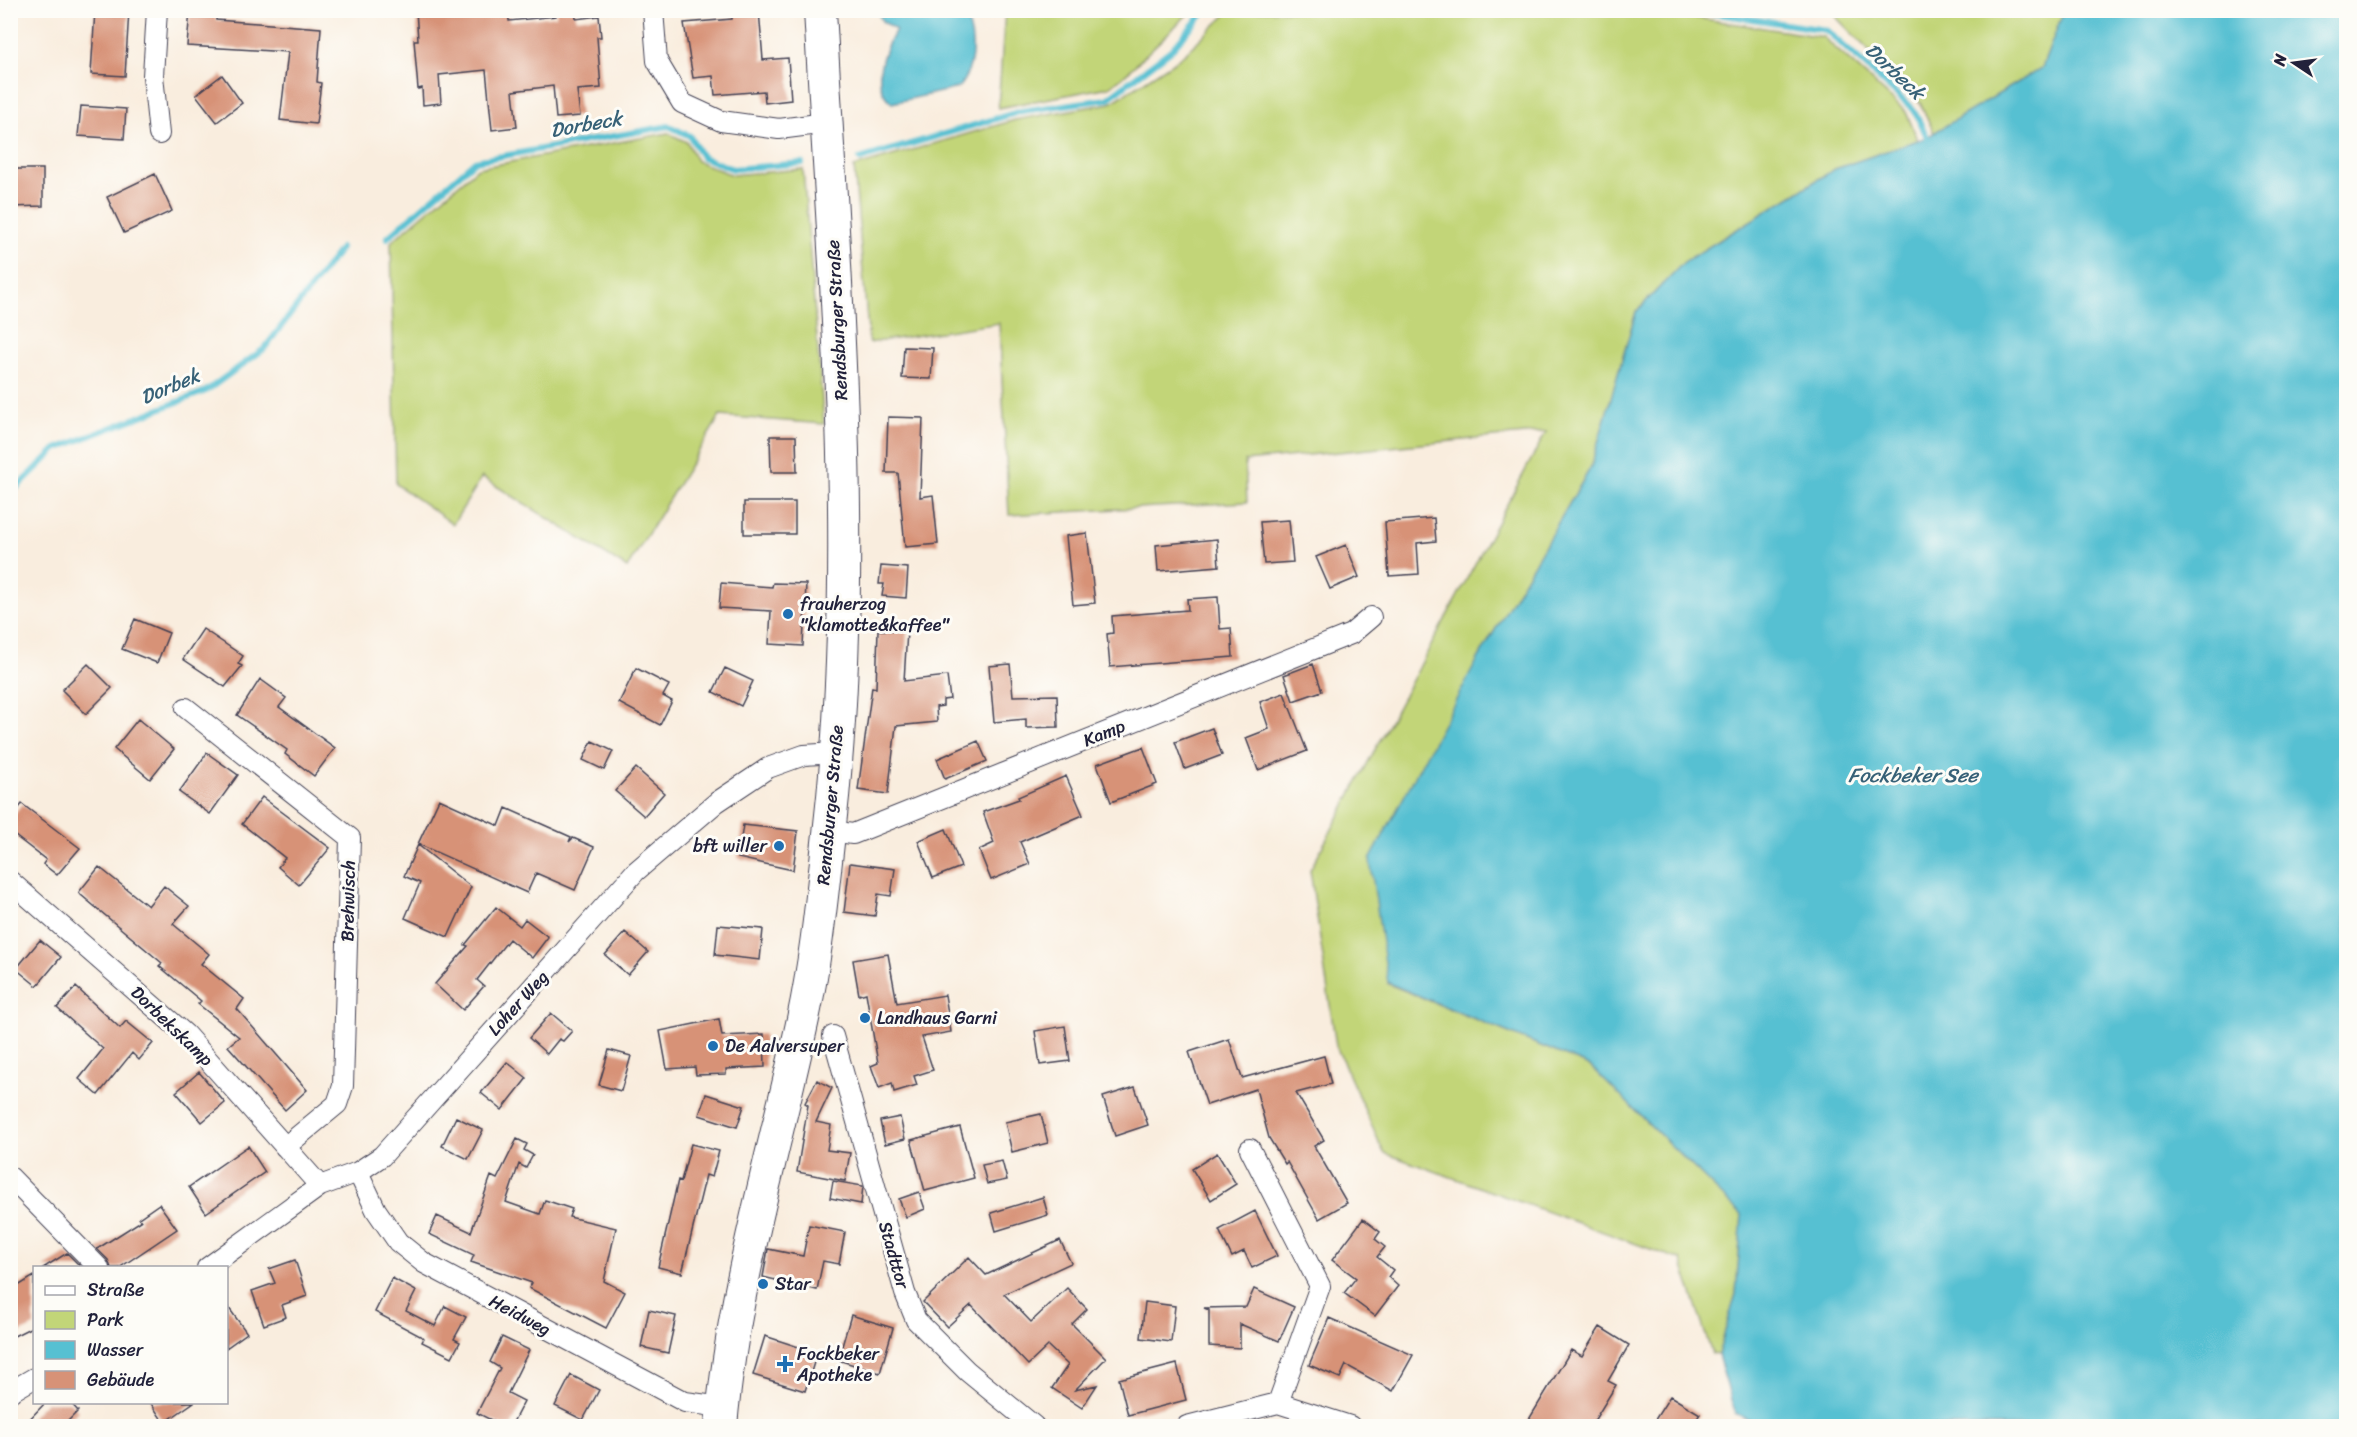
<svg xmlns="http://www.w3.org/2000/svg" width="2357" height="1437" font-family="Sriracha,sans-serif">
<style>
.green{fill:#c2d578;stroke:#727c5a;stroke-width:1.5}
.water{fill:#56c0d2;stroke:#3c7186;stroke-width:1.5}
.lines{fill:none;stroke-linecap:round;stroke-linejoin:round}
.stream{stroke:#56c0d2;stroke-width:6}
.building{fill:#d79277}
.minor-casing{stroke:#424053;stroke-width:22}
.primary-casing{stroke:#424053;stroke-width:34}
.minor{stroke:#fff;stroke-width:20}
.primary{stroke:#fff;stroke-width:32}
.poi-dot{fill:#1f6fb2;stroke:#fdfcf7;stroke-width:2}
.labels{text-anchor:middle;stroke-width:6;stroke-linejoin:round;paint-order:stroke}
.street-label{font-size:18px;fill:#22223b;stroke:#fdfcf7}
.poi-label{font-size:18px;fill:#22223b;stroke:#fdfcf7;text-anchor:start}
.water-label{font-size:20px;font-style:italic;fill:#376177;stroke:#fdfcf7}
</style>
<rect width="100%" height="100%" fill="#fdfcf7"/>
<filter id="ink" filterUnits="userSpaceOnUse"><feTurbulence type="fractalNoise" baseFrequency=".0167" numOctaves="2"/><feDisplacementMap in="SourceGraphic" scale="12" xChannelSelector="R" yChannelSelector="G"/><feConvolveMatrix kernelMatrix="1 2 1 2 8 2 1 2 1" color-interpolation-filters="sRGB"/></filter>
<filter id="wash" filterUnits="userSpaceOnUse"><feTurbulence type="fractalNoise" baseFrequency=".008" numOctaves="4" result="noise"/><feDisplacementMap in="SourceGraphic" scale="24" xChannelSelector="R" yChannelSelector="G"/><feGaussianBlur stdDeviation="1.35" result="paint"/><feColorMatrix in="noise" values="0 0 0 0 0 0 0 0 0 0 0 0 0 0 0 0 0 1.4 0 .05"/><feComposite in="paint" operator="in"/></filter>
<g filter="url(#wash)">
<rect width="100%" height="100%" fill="#f9edde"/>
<path class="green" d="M1049 10 1060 12 1191 11 1125 75 1109 87 998 108 1005 11Z
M1644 10 1823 37 1906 112 1918 140 1835 169 1734 231 1684 262 1636 312 1591 467 1478 659 1388 984 1590 1066 1742 1215 1736 1294 1718 1355 1712 1354 1681 1260 1384 1153 1336 1046 1310 870 1546 432 1245 461 1247 502 1009 515 999 323 869 343 854 167 1015 120 1111 103 1180 58 1230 11Z
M1816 11H2064L2042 68 1934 133 1920 103 1832 13Z
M668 133 687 142 697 161 732 175 803 169 824 424 720 416 627 568 482 477 453 524 396 484 391 242 478 168Z"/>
<path class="water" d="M2064 10 2346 11V1426H1761L1735 1413 1718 1355 1736 1294 1742 1215 1590 1066 1388 983 1370 860 1478 659 1591 467 1636 312 1684 262 1835 169 1927 137 2042 68Z
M877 11H906L916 15 926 11H961C977 32 976 67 958 88L892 103C869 85 883 50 896 30L882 21Z"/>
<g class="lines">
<path class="stream" d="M1691 10 1826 30 1914 110 1927 137
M860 159 1022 111 1107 99 1171 50 1206 10
M387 238 475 161 669 126 690 136 702 157 733 169 802 163
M10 494 56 449 206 391 264 349 341 248"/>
</g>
<g id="blocks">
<path class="building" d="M95 10H129L125 76 91 74Z
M190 10H216V20L321 28 317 82 321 83 316 124 280 120 288 52 187 46Z
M416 10H508L509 21 556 16V10H575L576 19 599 16 601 37H597L601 88 577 90 580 116 556 118 553 86 513 91 517 127 492 130 486 70 439 75 441 103 423 105 422 88 418 89 414 40H418Z
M732 10H759L763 60 788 58 791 100 765 103 764 91 715 95 713 76 693 78 684 23 732 19Z
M222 75 242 103 217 122 196 95Z
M81 106 126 109 124 139 78 136Z
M10 169H43V206L10 207Z
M155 174 172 211 124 233 107 197Z
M904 347 933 348 931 379 902 378Z
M888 417 923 418 920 497 933 495 938 544 905 547 898 473H886Z
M770 436H796L797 472H771Z
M744 502H795V534H744Z
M1434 518 1436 541 1417 543 1419 574 1389 576 1385 522Z
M1289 520 1293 562 1264 564 1260 522Z
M1087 533 1095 603 1073 605 1066 536Z
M1217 539 1219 566 1158 571 1156 545Z
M1346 545 1359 577 1330 589 1316 557Z
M881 566 908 568 906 598 882 596 884 584H879Z
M721 583 772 587 773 583 806 584 803 646 769 644 771 611 719 608Z
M1218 597 1220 629 1231 628 1233 657 1110 667 1107 634 1113 633 1112 616 1188 610 1187 599Z
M135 619 169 633 157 663 122 649Z
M203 629 243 656 238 664 242 666 225 687 183 659Z
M878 630 907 631 904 681 947 676 950 699 943 700V706L936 707 937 722 896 726 888 794 858 790 872 687 876 688Z
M88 664 112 688 86 714 62 690Z
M1010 664 1013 696 1057 695 1058 727 1026 728V719L994 722 989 666Z
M1313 664 1322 691 1293 701 1284 675Z
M636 668 669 685 663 696 672 701 660 725 619 703Z
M725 668 753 681 741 706 713 692Z
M260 679 286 698 279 707 335 748 314 776 285 754 287 750 237 715Z
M1284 693 1307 751 1258 770 1246 738 1269 729 1260 702Z
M138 719 174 749 150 779 114 749Z
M1212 728 1222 755 1185 769 1175 742Z
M592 741 613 751 604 770 583 760Z
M978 741 987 761 945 779 937 759Z
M1143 747 1157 784 1111 802 1097 764Z
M207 753 238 775 210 814 179 792Z
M636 768 664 793 644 816 615 791Z
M1066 776 1083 815 1020 842 1030 864 991 880 979 850 994 843 983 812 1019 799 1018 797Z
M262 797 330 848 299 885 278 867 285 858 242 824Z
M439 799 499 826 506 808 571 837 569 842 573 838 594 847 575 890 536 873 527 893 418 844Z
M22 804 80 848 57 875 43 864 46 860 10 832V819Z
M743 825 798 831 793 870 738 858Z
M946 829 961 867 933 878 918 841Z
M418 845 471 887 448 937 405 918 420 883 404 876Z
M850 863 895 869 891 896 878 894 875 916 844 912Z
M99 867 148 906 164 886 189 906 173 924 209 954 201 964 244 999 237 1009 307 1090 285 1110 228 1046 239 1037 198 1004 201 1001 159 966 162 963 81 895 79 892Z
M496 907 520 926 525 919 548 937 532 958 509 939 477 980 484 986 463 1010 435 984 468 946 465 945Z
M718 925 763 929 760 960 715 955Z
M625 932 648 952 628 975 605 955Z
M40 940 61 957 37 986 16 969Z
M888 954 897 1003 945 995 951 1032 922 1037 933 1070 914 1076 917 1085 894 1092 892 1083 879 1088 871 1066 878 1063 866 993 859 995 853 960Z
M76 987 120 1028 126 1021 153 1043 139 1060 132 1053 98 1095 79 1079 103 1049 57 1008Z
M551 1013 572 1031 563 1041 559 1039 547 1054 529 1038Z
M719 1019 722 1036 764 1034 765 1067 726 1069V1074L696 1075 695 1067 667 1069 660 1031Z
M1065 1026 1070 1061 1040 1065 1035 1031Z
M1229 1039 1242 1078 1324 1056 1331 1084 1296 1093 1324 1140 1314 1146 1347 1203 1319 1219 1287 1162 1285 1164 1269 1138 1256 1089 1207 1105 1189 1052Z
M609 1050 631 1056 621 1091 599 1085Z
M507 1062 527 1078 502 1110 481 1093Z
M199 1072 225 1103 202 1122 176 1092Z
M817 1080 832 1088 816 1122 831 1125 827 1150 850 1153 845 1181 797 1172 808 1105 805 1103Z
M1135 1087 1148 1125 1115 1136 1103 1097Z
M706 1094 744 1106 737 1127 699 1115Z
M1041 1114 1048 1143 1012 1152 1005 1122Z
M456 1117 483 1130 468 1159 442 1146Z
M900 1117 905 1139 885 1144 880 1121Z
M960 1127 974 1178 925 1191 911 1140Z
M517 1139 527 1144 524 1150 533 1155 526 1168 519 1164 506 1202 540 1214 545 1200 572 1209 569 1217 616 1228 604 1281 625 1292 606 1328 529 1288 532 1283 471 1262 474 1255 429 1234 437 1216 471 1232 491 1176 497 1179Z
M691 1144 719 1151 712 1177 706 1175 682 1273 658 1267 678 1180 681 1181Z
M248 1146 265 1172 206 1213 189 1187Z
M1217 1153 1236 1184 1211 1200 1192 1169Z
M1002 1161 1007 1180 987 1184 982 1165Z
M833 1181 863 1186 861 1204 830 1198Z
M919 1192 925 1209 906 1217 899 1199Z
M1043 1197 1048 1215 996 1231 991 1213Z
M159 1204 177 1229 119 1268H111L108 1260 97 1249 141 1221 139 1218Z
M1255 1211 1277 1256 1252 1268 1244 1251 1232 1257 1219 1230Z
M1363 1219 1380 1232 1375 1239 1385 1247 1377 1257 1393 1270 1388 1277 1398 1286 1375 1316 1344 1293 1356 1278 1332 1260Z
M809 1225 845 1232 839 1264 823 1261 817 1290 763 1277 768 1249 803 1256Z
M1060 1240 1071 1263 1004 1294 1031 1322 1067 1288 1087 1309 1072 1324 1106 1358 1075 1390 1097 1385 1082 1408 1052 1388 1068 1365 1048 1346 1028 1365 971 1305 947 1327 923 1302 969 1257 986 1275Z
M67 1253 82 1268H43Z
M295 1260 307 1296 282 1305 286 1317 264 1325 252 1291 275 1283 269 1269Z
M34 1276V1326L10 1338V1291Z
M392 1278 416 1291 406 1311 435 1326 445 1306 466 1317 454 1339 460 1342 452 1357 422 1342 424 1338 375 1312Z
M1254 1289 1294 1307 1279 1341 1240 1324V1348L1209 1346V1310L1204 1308 1246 1307Z
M1145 1302 1175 1306 1171 1342 1141 1338Z
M226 1304 247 1333 226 1348Z
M649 1310 676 1316 668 1353 641 1347Z
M851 1315 893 1328 880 1373 838 1360Z
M1329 1318 1413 1355 1393 1391 1346 1365 1340 1378 1309 1365Z
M1600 1327 1629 1345 1608 1381 1616 1385 1591 1426H1525L1571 1350 1582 1356Z
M765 1336 817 1353 805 1391 753 1375Z
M502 1337 529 1350 508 1393 524 1401 511 1426H503L477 1413 500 1368 490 1362Z
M1177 1364 1186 1400 1128 1415 1119 1379Z
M571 1375 599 1390 583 1420 555 1406Z
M1670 1396 1700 1414 1692 1426H1651Z
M46 1402H70L78 1411 63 1426H23Z
M150 1402H194L164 1423Z"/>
</g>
</g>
<g filter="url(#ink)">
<use href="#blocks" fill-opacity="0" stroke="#424053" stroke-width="1.5"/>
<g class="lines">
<g class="minor-casing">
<path id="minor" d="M157 10 153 76 159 134
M653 10 657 61 682 103 721 121 779 129 826 123
M186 708 350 838 343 1086 337 1104 285 1147
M830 831 853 834 1351 634 1371 617
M10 881 185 1034 320 1186
M833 1036 905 1293 916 1320 967 1371 1034 1426
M1250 1149 1320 1286 1278 1403
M358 1172 376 1210 398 1242 424 1263 685 1402 722 1407
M10 1177 99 1268
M207 1268 320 1186 358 1172 382 1156 635 872 717 802 768 768 804 755 836 753
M10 1392 34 1378
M1187 1426 1278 1403 1350 1426"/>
</g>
<g class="primary-casing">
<path id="primary" d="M721 1426C733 1288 774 1154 803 1019 816 959 822 896 829 834 861 560 835 285 820 10"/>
</g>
<use href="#minor" class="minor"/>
<use href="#primary" class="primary"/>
</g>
</g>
<g class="poi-dot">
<circle cx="788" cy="614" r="6"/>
<circle cx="779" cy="846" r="6"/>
<circle cx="865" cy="1018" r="6"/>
<circle cx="713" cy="1046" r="6"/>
<circle cx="763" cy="1284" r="6"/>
<path d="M782 1355h6v6h6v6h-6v6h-6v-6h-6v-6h6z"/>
</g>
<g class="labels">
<g class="street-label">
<text transform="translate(837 320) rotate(-93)" y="6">Rendsburger Straße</text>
<text transform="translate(1104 733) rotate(-22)" y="6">Kamp</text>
<text transform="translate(830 805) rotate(-85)" y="6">Rendsburger Straße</text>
<text transform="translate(348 901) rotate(-89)" y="6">Brehwisch</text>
<text transform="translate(518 1003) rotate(-48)" y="6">Loher Weg</text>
<text transform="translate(172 1026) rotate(44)" y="6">Dorbekskamp</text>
<text transform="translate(894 1255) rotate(74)" y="6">Stadttor</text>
<text transform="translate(520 1315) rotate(28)" y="6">Heidweg</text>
</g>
<g class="poi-label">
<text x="800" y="610">frauherzog<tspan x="800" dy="21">"klamotte&amp;kaffee"</tspan></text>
<text x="767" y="852" text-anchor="end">bft willer</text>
<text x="877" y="1024">Landhaus Garni</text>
<text x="725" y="1052">De Aalversuper</text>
<text x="775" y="1290">Star</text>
<text x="797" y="1360">Fockbeker<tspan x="797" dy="21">Apotheke</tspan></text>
</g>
<g class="water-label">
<text transform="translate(1895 71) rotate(43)" y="7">Dorbeck</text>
<text transform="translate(586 124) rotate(-10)" y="7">Dorbeck</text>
<text transform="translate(170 386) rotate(-23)" y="7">Dorbek</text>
<text x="1913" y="782">Fockbeker See</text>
</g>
</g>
<rect width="2357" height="1437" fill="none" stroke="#fdfcf7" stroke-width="36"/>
<rect x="33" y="1266" width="195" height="138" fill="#fdfcf7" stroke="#a5a5ac" stroke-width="1.5"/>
<rect x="45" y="1286" width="30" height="9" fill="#ffffff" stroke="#a5a5ac" stroke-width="1.5"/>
<text x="87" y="1296" font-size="18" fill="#22223b">Straße</text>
<rect x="45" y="1311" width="30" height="18" fill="#c2d578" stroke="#a5a5ac" stroke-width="1.5"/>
<text x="87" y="1326" font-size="18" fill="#22223b">Park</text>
<rect x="45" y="1341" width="30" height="18" fill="#56c0d2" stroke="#a5a5ac" stroke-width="1.5"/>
<text x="87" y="1356" font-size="18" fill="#22223b">Wasser</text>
<rect x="45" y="1371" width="30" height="18" fill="#d79277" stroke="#a5a5ac" stroke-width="1.5"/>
<text x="87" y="1386" font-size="18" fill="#22223b">Gebäude</text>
<g transform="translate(2294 63) rotate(283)" stroke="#fdfcf7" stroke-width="4.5" paint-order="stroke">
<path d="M0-4.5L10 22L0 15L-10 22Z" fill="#22223b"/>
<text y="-9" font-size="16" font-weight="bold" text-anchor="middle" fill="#22223b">N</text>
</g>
</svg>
